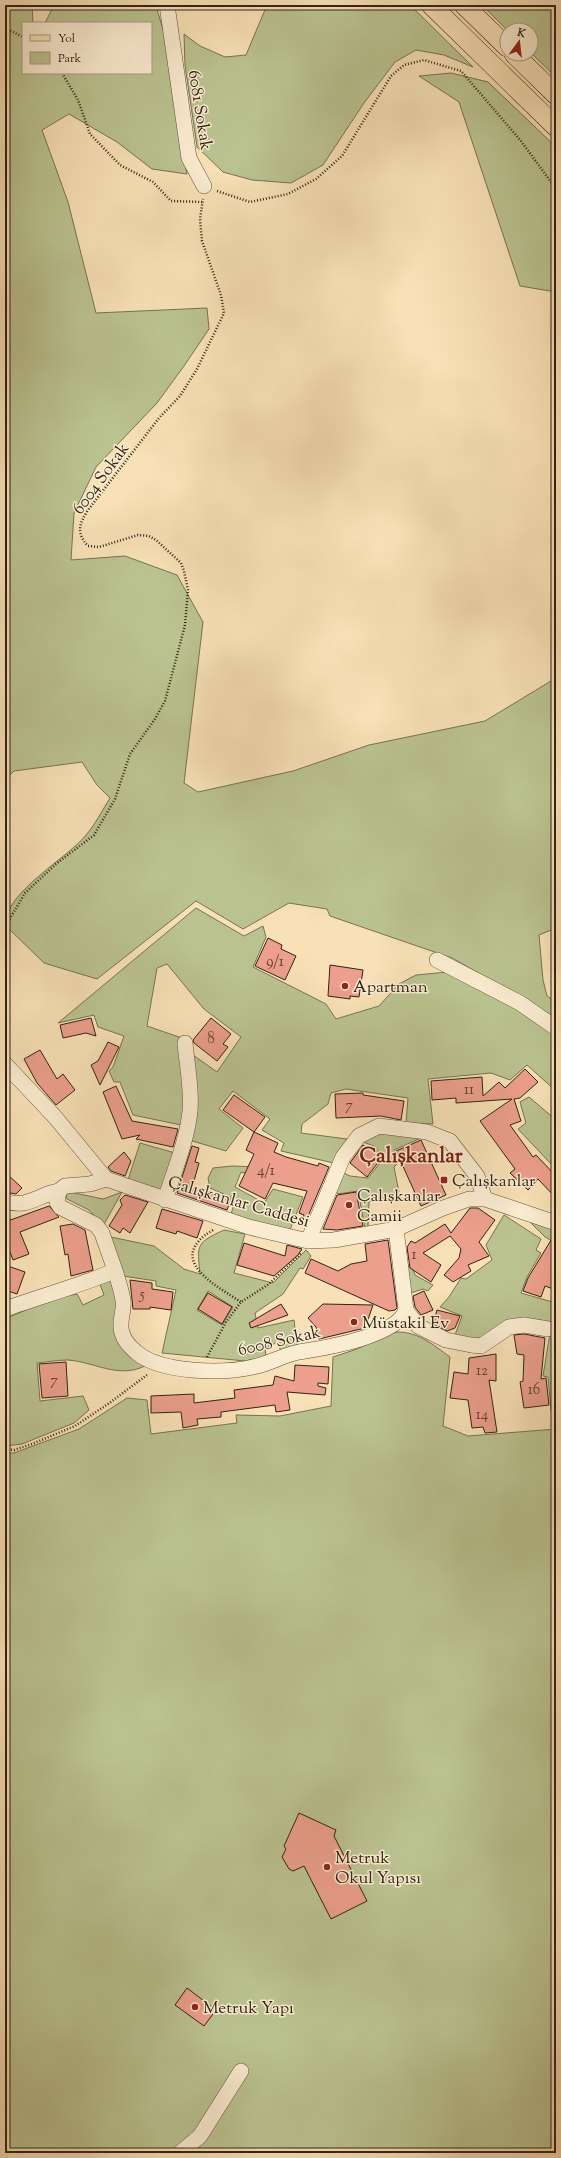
<svg xmlns="http://www.w3.org/2000/svg" width="561" height="2158" font-family="'Sorts Mill Goudy',serif">
<style>
.green{fill:#bac390;stroke:#757353;fill-rule:evenodd}
.building{fill:#eb9f8c;stroke:#302316}
.lines{fill:none;stroke-linecap:round;stroke-linejoin:round}
.minor-casing{stroke:#62523e;stroke-width:16}
.major-casing{stroke:#302316;stroke-width:20}
.path{stroke:#302316;stroke-width:2.5;stroke-dasharray:1 2;stroke-linecap:butt}
.minor{stroke:#faecd0;stroke-width:15}
.major{stroke:#f8e1b6;stroke-width:19}
.poi-dot{fill:#8f2418;stroke:#faecd0;stroke-width:1.5}
.labels{text-anchor:middle;stroke-width:3;stroke-linejoin:round;paint-order:stroke}
.number-label{font-size:15px;fill:#5f4234}
.street-label{font-size:17px;fill:#302316;stroke:#faecd0}
.poi-label{font-size:17px;fill:#302316;stroke:#faecd0;text-anchor:start}
.district-label{font-size:21px;font-weight:bold;fill:#7a1f14;stroke:#faecd0}
</style>
<rect width="100%" height="100%" fill="#f8e1b6"/>
<filter id="stains"><feTurbulence type="fractalNoise" baseFrequency=".005" numOctaves="4"/><feColorMatrix values="0 0 0 0 .2 0 0 0 0 .09 0 0 0 0 .02 0 0 0 .5 -.17"/></filter>
<radialGradient id="worn" r=".72"><stop offset=".6" stop-color="#630" stop-opacity="0"/><stop offset="1" stop-color="#630" stop-opacity=".3"/></radialGradient>
<path class="green" d="M5 5H32L33 23H23V73H151V23H45L52 9 78 5 156 6 165 36 173 97 187 174 152 169 117 142 69 114 42 130 68 202 96 313 207 308 209 329 184 366 157 403 96 467 74 513 71 560 125 556 177 575 203 622 184 783 198 792 293 771 369 745 485 721 556 678V928L539 935 543 980 547 996 556 1002V1021L523 998 452 958 330 916 327 909 289 903 243 929 196 901 97 979 44 963 5 925C5 892 68 858 87 834 96 823 103 809 110 798L97 785 82 762 14 771 5 780Z
M267 5H410L473 67 444 55 416 50 395 62 364 103 323 165 291 183 252 180 223 172 197 147 185 65 184 34 200 46 225 57 246 55Z
M482 5H556V77L531 53V30H507Z
M451 73 488 82 556 147V292L520 286 459 102 419 76Z
M196 908 244 936 263 926 266 937 253 967 326 1004 336 1019 379 1006 399 984 416 975 448 972 461 976 556 1033V1091L527 1065 510 1080 491 1073 428 1079 433 1124 406 1123 408 1098 346 1089 331 1093 328 1104 302 1124 301 1133 347 1139 334 1163 281 1151 284 1143 262 1130 270 1119 233 1091 219 1109 243 1128 226 1151 189 1140 193 1055 217 1072 241 1037 204 1009 167 964 157 968 147 1026 182 1038 186 1097 181 1125 133 1115 120 1082H114L109 1071 113 1067 124 1036 98 1027 94 1015 58 1023Z
M529 1097 556 1120V1164L553 1166 518 1129 526 1123 520 1102Z
M377 1133 421 1138 394 1150 397 1164 394 1167 399 1192 369 1202 368 1227 365 1228 358 1191 338 1194 334 1189 344 1173 350 1176 368 1178 384 1158 374 1146 363 1142Z
M140 1143 175 1153 163 1192 128 1180Z
M232 1166 261 1167 257 1176 241 1172 235 1187 264 1203 273 1189 303 1197 290 1230 231 1215 235 1199 210 1188 208 1178 213 1168Z
M70 1192 103 1199 122 1192 103 1226 89 1210 67 1199 65 1193Z
M504 1215 541 1239 536 1250 541 1253 527 1277 521 1293 556 1303V1411H551L548 1377 543 1376 551 1327 484 1337 472 1340 454 1338 462 1316 440 1307 449 1297 461 1278 466 1279 492 1260 486 1245Z
M529 1221 556 1229V1243L545 1237Z
M224 1230 245 1234 234 1273 273 1283 306 1250 311 1256 303 1269 300 1268 283 1294 255 1313 258 1328 294 1320 297 1345 281 1352 278 1342 265 1348 266 1357 245 1361 162 1353 176 1290 156 1286V1281L123 1276 111 1237 154 1246 184 1269 200 1274C197 1244 196 1243 224 1230ZM208 1291 233 1307 222 1325 197 1310Z
M403 1262 412 1267 415 1275 433 1285 428 1291 423 1289 408 1294Z
M109 1279 119 1296 118 1310 145 1366C118 1379 95 1362 68 1360 58 1360 47 1362 37 1363L40 1401 83 1396 89 1410 74 1423 22 1444 5 1446V1319L49 1300 77 1294 83 1305 104 1295 100 1284Z
M394 1332C418 1331 432 1344 450 1357L443 1426 468 1436 556 1429V2153H5V1453H14L79 1429 127 1398 147 1400 151 1434 237 1423 236 1415 280 1416 331 1406 333 1357 357 1349Z"/>
<path class="building" d="M268 938 282 945 281 949 296 956 285 980 255 966Z
M330 965 363 970 359 997 350 996V999L328 996Z
M91 1018 96 1036 86 1033 63 1038 60 1025Z
M211 1018 231 1034 223 1044 228 1047 217 1061 194 1043 193 1040Z
M108 1042 119 1047 100 1085 91 1065 98 1061Z
M40 1050 57 1079 63 1074 75 1090 56 1105 37 1083 24 1059Z
M525 1069 538 1082 520 1098 514 1099 521 1121 510 1125 533 1157 536 1155 556 1176V1198L538 1179 528 1190 510 1173 515 1169 480 1121 512 1099 456 1103V1098L432 1100 431 1081 482 1077 483 1096 499 1082 505 1088Z
M116 1086 132 1121 178 1129 173 1147 136 1139 140 1135 122 1139 103 1092Z
M363 1093V1095L404 1101 401 1120 381 1116 336 1118 335 1094Z
M234 1095 265 1117 254 1132 223 1110Z
M254 1132 278 1143 274 1152 286 1157 318 1166 319 1163 329 1167 306 1221 302 1220 304 1215 299 1213 307 1191 273 1183 265 1199 239 1186 254 1154 246 1150Z
M421 1140 446 1195 421 1206 396 1151Z
M363 1145 369 1149 370 1147 383 1156 367 1177 350 1163Z
M192 1146 199 1148 195 1162 199 1163 192 1188 231 1199 227 1210 177 1193Z
M124 1152 131 1161 125 1176 111 1171 108 1167Z
M5 1172 22 1188 16 1194 5 1192Z
M356 1192 363 1226 337 1230 323 1229 337 1195Z
M125 1195 148 1202 130 1233 123 1228 120 1233 109 1226 122 1205 120 1200Z
M49 1206 59 1217 20 1232 29 1254 13 1260 5 1239V1222Z
M470 1208H478L495 1220 479 1242 489 1256 468 1265 471 1271 453 1282 444 1275 459 1258 461 1249 450 1236 423 1253 441 1265 431 1282 410 1268 407 1247 411 1241 415 1243 445 1224 451 1233Z
M162 1209 203 1221 197 1238 177 1231 176 1234 156 1228Z
M73 1224 85 1230 93 1270 71 1276 68 1254 65 1255 60 1226Z
M556 1232V1290L545 1286 541 1297 523 1291 528 1278Z
M388 1240 397 1308 395 1310 389 1311 305 1273 311 1259 338 1271 351 1264 367 1261 365 1244Z
M244 1243 285 1256 287 1245 302 1249 298 1255 274 1276 237 1265Z
M5 1265 25 1272 17 1294 5 1290Z
M130 1280 152 1283V1289L173 1292 171 1310 150 1307V1309H133Z
M424 1291 433 1310 421 1315 415 1307 413 1296Z
M208 1293 232 1307 222 1324 198 1309Z
M281 1304 288 1315 251 1328 249 1323Z
M323 1304 373 1305 365 1328 319 1339 316 1327 308 1318Z
M437 1310 460 1316 455 1328 447 1331 433 1324Z
M524 1334 545 1338 541 1379 546 1378 549 1405 524 1408 520 1382 523 1381 524 1355 517 1354 514 1335Z
M496 1354V1381L489 1380 497 1432 485 1433 483 1427 472 1428 468 1400 450 1398 454 1372 468 1374 469 1358Z
M66 1362 68 1396 42 1398 39 1364Z
M295 1365 329 1367 328 1384 318 1383V1386L326 1388 325 1395 287 1392 290 1410 276 1412 275 1405 221 1412V1417L197 1419 198 1425 183 1428 181 1412 151 1413V1396L194 1394V1403L235 1398 234 1390 273 1385 275 1376 294 1381Z
M299 1813 336 1830 334 1836 367 1901 331 1919 304 1866 293 1871 289 1869 282 1857 286 1849 284 1846Z
M187 1988 216 2010 204 2026 175 2005Z"/>
<g class="lines">
<g class="minor-casing">
<path id="minor" d="M167 5 189 158 204 186
M437 960 520 1003 556 1028
M5 1064 55 1117 106 1179 249 1227 308 1241 334 1240 396 1229 443 1208 469 1199H485L556 1223
M59 1191 57 1202 60 1207 96 1225 102 1233C109 1255 119 1277 123 1300 125 1311 118 1322 122 1333 124 1340 130 1347 136 1352 160 1373 222 1374 253 1367 269 1364 283 1355 299 1352 324 1348 396 1337 406 1310
M59 1191 65 1186 90 1184 106 1179
M165 1200C174 1171 187 1141 190 1111 192 1089 187 1065 185 1043
M5 1201C28 1209 39 1194 59 1191
M396 1229 406 1310 418 1326 446 1340 471 1345 481 1346 509 1327 524 1325 548 1329
M308 1241 343 1157 359 1136 379 1126 427 1132 450 1141 477 1176 485 1199
M5 1309C41 1296 79 1286 114 1271
M180 2153 200 2136 241 2071"/>
</g>
<g class="major-casing">
<path id="major" d="M431 5 556 127
M464 5 507 47
M514 54 556 95"/>
</g>
<path class="path" d="M5 28 23 37
M62 73 78 100 90 134 120 165 153 182 171 201 202 202
M217 191 250 202 288 194 316 179 342 156 391 76 404 65 424 60 461 71 521 141 556 189
M5 927 25 893 56 864 94 835 115 799 130 754 155 719 165 701 185 625 188 590 184 571 181 563 156 540 149 536 138 535 99 547 88 546C76 533 79 524 88 510L159 418 180 396 197 369 224 313 221 295 202 241 200 219 203 199
M213 1230C164 1259 215 1285 241 1302
M207 1357 226 1322 241 1302 269 1284 301 1253
M5 1449 14 1450 32 1444 75 1426 108 1404 147 1375"/>
<use href="#minor" class="minor"/>
<use href="#major" class="major"/>
</g>
<g class="poi-dot">
<circle cx="345" cy="986" r="4"/>
<rect x="440" y="1176" width="8" height="8" rx="2"/>
<circle cx="349" cy="1205" r="4"/>
<circle cx="354" cy="1322" r="4"/>
<circle cx="327" cy="1867" r="4"/>
<circle cx="195" cy="2007" r="4"/>
</g>
<g class="labels">
<g class="number-label">
<text x="275" y="966">9/1</text>
<text x="211" y="1043">8</text>
<text x="469" y="1094">11</text>
<text x="349" y="1110">7</text>
<text x="266" y="1175">4/1</text>
<text x="414" y="1259">1</text>
<text x="142" y="1299">5</text>
<text x="482" y="1375">12</text>
<text x="54" y="1385">7</text>
<text x="534" y="1394">16</text>
<text x="482" y="1419">14</text>
</g>
<g class="street-label">
<text transform="translate(201 110) rotate(81)" y="6">6081 Sokak</text>
<text transform="translate(100 478) rotate(-54)" y="6">6004 Sokak</text>
<text transform="translate(239 1201) rotate(16)" y="6">Çalışkanlar Caddesi</text>
<text transform="translate(279 1340) rotate(-13)" y="6">6008 Sokak</text>
</g>
<g class="poi-label">
<text x="353" y="992">Apartman</text>
<text x="452" y="1186">Çalışkanlar</text>
<text x="357" y="1201">Çalışkanlar<tspan x="357" dy="20">Camii</tspan></text>
<text x="362" y="1328">Müstakil Ev</text>
<text x="335" y="1863">Metruk<tspan x="335" dy="20">Okul Yapısı</tspan></text>
<text x="203" y="2013">Metruk Yapı</text>
</g>
<g class="district-label">
<text x="411" y="1162">Çalışkanlar</text>
</g>
</g>
<rect width="561" height="2158" fill="none" stroke="#f8e1b6" stroke-width="20"/>
<rect x="6" y="6" width="549" height="2146" fill="none" stroke="#302316" stroke-width="2"/>
<rect x="10" y="10" width="541" height="2138" fill="none" stroke="#302316"/>
<rect x="22" y="22" width="130" height="52" fill="#faecd0" stroke="#a99c86"/>
<rect x="30" y="35" width="20" height="6" fill="#f8e1b6" stroke="#a99c86"/>
<text x="58" y="42" font-size="12" fill="#302316">Yol</text>
<rect x="30" y="52" width="20" height="12" fill="#bac390" stroke="#a99c86"/>
<text x="58" y="62" font-size="12" fill="#302316">Park</text>
<g transform="translate(519 42) rotate(15)"><circle r="19" fill="#faecd0" stroke="#a99c86"/>
<path d="M0-3L7 15L0 10L-7 15Z" fill="#8f2418"/>
<text y="-6" font-size="11" font-weight="bold" text-anchor="middle" fill="#302316">K</text>
</g>
<rect width="100%" height="100%" filter="url(#stains)"/>
<rect width="100%" height="100%" fill="url(#worn)"/>
</svg>
